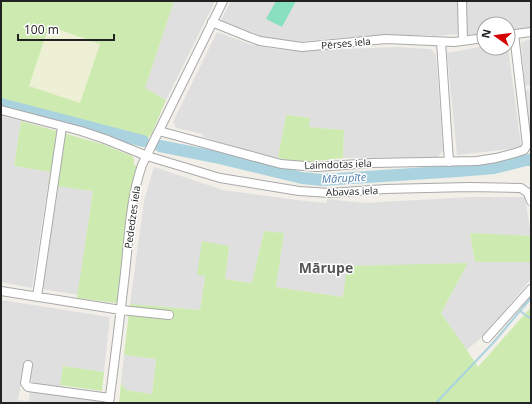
<svg xmlns="http://www.w3.org/2000/svg" width="532" height="404" font-family="'Open Sans',sans-serif">
<rect width="100%" height="100%" fill="#f2efe9"/>
<path fill="#e0dfdf" d="M174,1H215L166,100L145,88Z
M231,1H459L460,34L432,36L431,35L352,38L350,37L297,42L277,41L257,37L256,34L221,20Z
M464,1H531V28L512,31L511,27H508V24H484V33L465,35Z
M217,32L249,44L275,49L298,51L396,47L431,49L436,55L443,151L437,157L343,158L344,130L309,127V118L286,115L278,158L268,157L203,137V134L176,128L173,122Z
M531,39V92L530,85L525,86L521,42Z
M484,46V48H508L521,146L519,148L457,155L447,53Z
M1,116L21,121L14,166L50,172L32,288L1,282Z
M154,167L223,190L305,201L326,203L327,199L363,203L471,197H525L531,236L470,234L475,262H531V279L483,336L467,350L441,313L468,263L343,297L276,287L284,233L264,231L252,283L225,279L229,246L197,275H205L200,310L130,304L144,201Z
M58,186L93,191L78,295L42,289Z
M1,300L110,317L104,372L63,366L60,388L33,383L29,379L31,363L25,361L18,400L29,401L30,390L102,400L101,403H1Z
M124,355L156,359L152,394L126,390L121,383Z"/>
<path fill="#eef0d5" d="M49,26L101,44L80,104L28,86Z"/>
<path fill="#cdebb0" fill-rule="evenodd" d="M1,1H174L145,88L166,100L152,133L144,144L135,142L132,146L104,135L1,102ZM49,26L100,44L80,103L29,86Z
M286,115L310,118L309,127L344,130L343,158L305,162L278,158Z
M21,121L102,144L132,156L134,159V165L139,166L131,194L117,303L77,298L93,191L48,185L50,172L14,166Z
M264,231L284,233L276,287L343,297L347,266L468,263L441,313L467,350L478,367L531,307V403H119L121,383L126,390L152,394L156,359L124,355L130,304L200,310L205,276L197,275L202,241L229,246L225,279L252,283Z
M470,233L531,236V262H475Z
M63,366L104,372L102,391L60,385Z"/>
<path fill="#88e0be" d="M276,1H296L282,27L266,19Z"/>
<path fill="#e2e2e2" d="M529,89L531,105V138L529,140L523,90Z"/>
<g fill="none" stroke-linecap="round" stroke-linejoin="round">
<path stroke="#aad3df" stroke-width="2" d="M520,311L531,319
M436,403L493,343L531,298"/>
<path stroke="#aad3df" stroke-width="12" d="M1,104L143,141
M160,146L215,157L302,178L322,180L458,171L494,168L526,160H531"/>
<defs>
<path id="minor" d="M462,1L463,41
M212,22L249,37L260,41L302,47L386,39L454,42L484,38
M508,35L531,32
M441,42L449,162
M1,110L81,131L105,139L147,156L220,178L299,191L330,193L385,189L469,187L521,188L528,193L531,201
M159,131L281,164L317,167L372,163L477,161L496,158L515,153L524,150L527,145L514,34
M1,291L121,310L169,315
M37,297L62,127
M487,338L531,289
M28,365L25,383L28,387L110,398
M109,403C115,360 120,316 125,273C129,237 130,200 142,165L223,1"/>
</defs>
<use href="#minor" stroke="#a9a9a9" stroke-width="10"/>
<use href="#minor" stroke="#fff" stroke-width="8"/>
</g>
<g text-anchor="middle" stroke-width="3" stroke-linejoin="round" paint-order="stroke">
<g font-size="10" fill="#222" stroke="#fff">
<text transform="translate(346 43) rotate(-5)" y="4">Pērses iela</text>
<text transform="translate(338 164) rotate(-2)" y="4">Laimdotas iela</text>
<text transform="translate(352 191) rotate(-2)" y="4">Abavas iela</text>
<text transform="translate(132 217) rotate(-82)" y="4">Pededzes iela</text>
</g>
<g font-size="11" font-style="italic" fill="#4a7aab" stroke="#fff">
<text transform="translate(344 178) rotate(-3)" y="4">Mārupīte</text>
</g>
<g font-size="14" font-weight="bold" fill="#555" stroke="#fff">
<text x="326" y="273">Mārupe</text>
</g>
</g>
<rect width="532" height="404" fill="none" stroke="#222222" stroke-width="4"/>
<g transform="translate(496 36) rotate(284)"><circle r="19" fill="#ffffff" stroke="#a7a7a7"/>
<path d="M0-3L7 15L0 10L-7 15Z" fill="#d40000"/>
<text y="-6" font-size="11" font-weight="bold" text-anchor="middle" fill="#222222">N</text>
</g>
<path d="M18 34v6h96v-6" fill="none" stroke="#222222" stroke-width="2"/>
<text x="24" y="34" font-size="12" fill="#222222" stroke="#ffffff" stroke-width="3" paint-order="stroke">100 m</text>
</svg>
